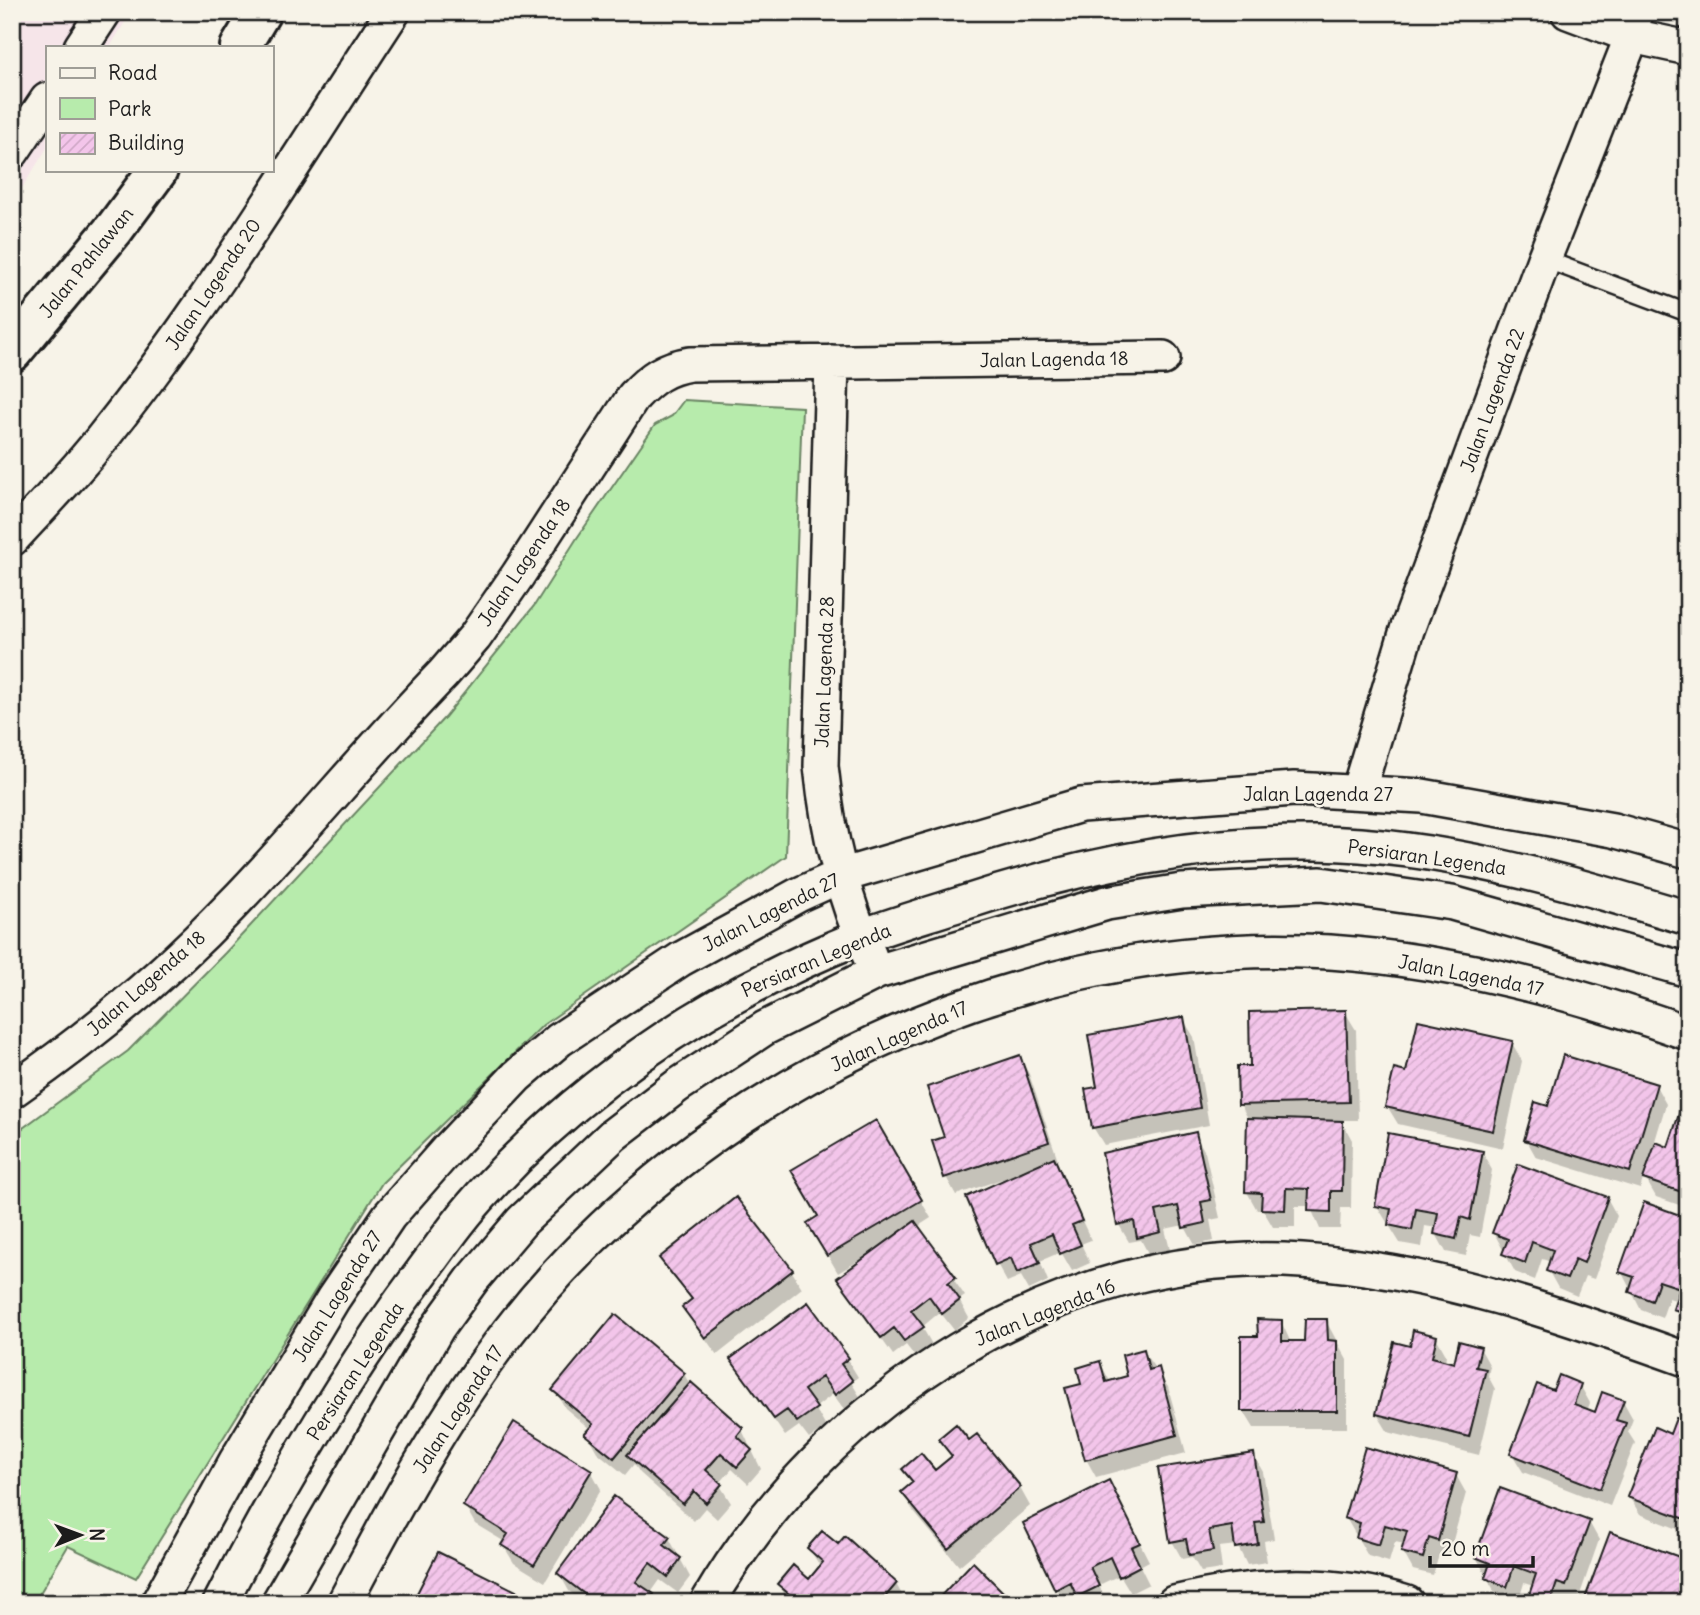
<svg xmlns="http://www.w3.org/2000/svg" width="1700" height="1615" font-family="Delius,sans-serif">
<defs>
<pattern id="building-hatch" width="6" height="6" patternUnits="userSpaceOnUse" patternTransform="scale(1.75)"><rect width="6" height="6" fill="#f3c5ea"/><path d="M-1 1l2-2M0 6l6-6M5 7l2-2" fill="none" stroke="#d0a9c8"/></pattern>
</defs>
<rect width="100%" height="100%" fill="#f7f3e8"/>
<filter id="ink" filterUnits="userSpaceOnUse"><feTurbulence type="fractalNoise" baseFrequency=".0143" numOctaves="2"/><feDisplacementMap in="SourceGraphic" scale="14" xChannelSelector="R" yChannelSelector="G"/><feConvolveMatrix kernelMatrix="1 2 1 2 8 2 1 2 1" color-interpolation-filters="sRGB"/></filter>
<g filter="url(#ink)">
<path fill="#f6e5e9" d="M12,12H131L110,47H47V148L12,204Z"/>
<path fill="#b7ebac" stroke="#6a8464" stroke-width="2" d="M684,400L802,407L786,856L543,1025L382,1183L136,1578L68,1546L34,1603H12V1136L128,1051L225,953L445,717L534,606L577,538L655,425L672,416Z"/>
<path fill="#0003" d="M1345,1012L1356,1030L1358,1120H1341L1352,1140L1351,1208H1341L1340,1229H1320L1310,1206H1295V1227H1273L1263,1210H1257L1247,1192L1249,1120L1240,1104L1252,1068Z
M1183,1019L1194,1037L1209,1125L1104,1145L1093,1127L1099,1089Z
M1512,1043L1522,1061L1503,1148L1398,1124L1387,1106L1408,1074Z
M1019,1057L1029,1074L1058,1160L1054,1161L1091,1240L1081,1244L1090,1263L1072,1271L1061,1252L1040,1261L1048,1281L1029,1290L1021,1276L1007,1282L997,1264L1002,1179L956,1195L946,1177L934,1142L946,1138Z
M1656,1086L1666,1104L1654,1144L1669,1149L1688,1099V1208L1656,1197L1644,1176L1640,1189L1536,1157L1526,1139L1549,1108Z
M875,1123L931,1218L917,1227L965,1296L959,1300L969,1318L954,1330L940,1312L922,1327L933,1346L916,1358L906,1345L893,1355L839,1279L865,1260L863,1258L838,1273L809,1223L820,1216Z
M1195,1134L1205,1152L1220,1218L1210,1220L1214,1241L1195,1245L1184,1225L1165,1229L1170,1250L1149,1255L1141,1240L1129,1242L1119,1225Z
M1482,1152L1492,1170L1480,1237L1470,1235L1466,1256L1446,1252L1436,1234L1437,1228L1425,1226L1422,1247L1400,1243L1377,1206Z
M1607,1198L1617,1216L1594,1279L1585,1276L1577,1296L1558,1288L1548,1270L1551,1262L1542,1259L1535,1280L1515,1272L1494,1233Z
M1688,1220V1328L1675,1309L1678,1301L1669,1298L1662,1318L1641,1310L1621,1271Z
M661,1258L791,1270L802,1288L717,1355L684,1308L692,1301Z
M1281,1321L1291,1343H1306L1326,1321L1347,1360V1428H1254L1243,1410L1260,1338Z
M1436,1337L1446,1355L1445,1362L1455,1365L1480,1348L1490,1366L1488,1376L1495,1389L1479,1455L1388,1432L1377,1414L1411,1348Z
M1143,1351L1168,1387L1186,1453L1096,1477L1086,1459L1083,1385L1100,1363L1110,1381L1129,1378Z
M847,1359L858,1377L851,1382L862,1400L846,1412L833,1394L815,1408L826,1427L809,1439L799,1426L785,1436L732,1360Z
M684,1374L690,1385L742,1430L761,1469L748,1484L732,1469L719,1484L731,1503L717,1519L705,1508L694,1521L640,1473L634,1464L625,1475L597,1452L587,1434L590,1429L565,1408L555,1390Z
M1580,1385L1590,1403L1587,1411L1596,1415L1623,1401L1633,1419L1628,1432L1635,1443L1610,1506L1523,1472L1512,1454L1554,1393Z
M1688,1425V1533L1640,1514L1629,1497L1671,1436Z
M940,1439L969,1442L1020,1488L1030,1506L959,1566L913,1511L903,1493L913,1484L905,1469L935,1473L952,1458Z
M1253,1454L1263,1472L1274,1539L1264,1541L1267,1562L1247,1565L1237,1545L1219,1547L1222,1569L1201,1572L1192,1557L1182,1559L1172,1541Z
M591,1471L601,1489L545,1582L514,1563L503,1545L505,1542L475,1524L465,1506Z
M1456,1475L1466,1493L1448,1558L1439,1555L1433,1575L1413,1570L1403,1552L1405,1544L1395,1542L1389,1562L1368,1556L1346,1518Z
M615,1498L669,1538L690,1577L678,1593L660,1580L650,1594L656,1603H584L569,1591L559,1573Z
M1118,1500L1149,1561L1140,1566L1149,1584L1131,1593L1120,1575L1099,1585L1107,1603H1083L1081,1599L1065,1603L1057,1589Z
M1589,1522L1599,1540L1577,1603L1567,1600L1566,1603H1535L1530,1594L1533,1586L1524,1583L1518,1603L1497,1596L1476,1557Z
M1611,1534L1688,1562V1603H1587Z
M838,1546L896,1584L906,1602L784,1603L787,1599L779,1584L809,1582L820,1566L809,1548Z
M518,1595L523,1603H414Z"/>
<path fill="url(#building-hatch)" stroke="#1c1c1c" stroke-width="2" d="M1346,1010L1349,1102L1238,1105L1237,1066H1250L1249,1012Z
M1184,1017L1200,1108L1092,1128L1085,1089L1097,1087L1088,1035Z
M1418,1020L1513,1041L1493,1131L1385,1107L1394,1069L1406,1072Z
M1020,1055L1049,1142L944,1178L932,1141L944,1137L927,1087Z
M1563,1055L1657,1084L1630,1172L1524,1140L1535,1102L1548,1106Z
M1685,1096L1688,1097V1194L1643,1179L1656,1142L1668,1147Z
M1247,1118L1343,1121L1342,1191H1331V1212L1308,1211L1309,1189L1286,1188L1285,1210L1261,1209L1262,1193L1245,1192Z
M876,1120L922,1200L827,1256L807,1223L818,1216L791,1170Z
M1196,1132L1211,1200L1201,1202L1205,1223L1183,1228L1178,1206L1156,1211L1161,1232L1137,1238L1134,1221L1117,1225L1102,1153Z
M1388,1133L1483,1151L1470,1220L1461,1217L1456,1239L1434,1234L1438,1213L1416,1209L1412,1230L1388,1225L1391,1209L1375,1206Z
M1054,1157L1082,1221L1072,1225L1081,1245L1060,1254L1052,1234L1031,1243L1040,1263L1017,1273L1011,1258L995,1265L966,1197Z
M1518,1164L1608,1197L1584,1263L1575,1259L1567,1279L1546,1271L1553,1250L1532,1242L1525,1263L1502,1254L1508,1239L1492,1233Z
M736,1197L793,1270L705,1338L682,1307L692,1299L659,1258Z
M1644,1202L1688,1218V1314L1673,1309L1680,1288L1659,1281L1652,1301L1629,1292L1634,1277L1619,1272Z
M915,1221L956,1277L948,1283L960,1300L942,1314L929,1296L911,1310L924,1327L904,1341L894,1328L881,1338L837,1278Z
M808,1302L849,1358L841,1364L853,1381L835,1395L822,1377L804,1390L817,1408L797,1422L787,1410L774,1419L730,1359Z
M615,1314L685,1373L614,1458L584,1434L593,1424L552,1390Z
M1257,1319L1282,1320V1341H1304L1305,1319H1327L1328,1340L1337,1341V1411H1241V1336H1258Z
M1413,1330L1437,1336L1432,1357L1454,1363L1459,1341L1481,1347L1476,1367L1486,1369L1469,1437L1376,1414L1394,1342L1410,1346Z
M1144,1349L1149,1370L1159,1367L1177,1435L1085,1460L1065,1388L1081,1384L1077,1368L1100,1361L1106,1382L1127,1376L1122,1355Z
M1559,1375L1581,1384L1574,1404L1595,1412L1602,1392L1624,1400L1616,1420L1626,1423L1600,1489L1510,1454L1537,1384L1553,1390Z
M691,1382L743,1428L737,1436L752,1450L737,1467L721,1453L706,1470L722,1484L706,1503L694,1491L683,1504L627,1455Z
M1676,1418L1688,1423V1520L1627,1497L1655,1427L1670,1434Z
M514,1422L592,1470L534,1565L501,1545L508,1534L463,1506Z
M956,1424L969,1440L977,1434L1021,1487L948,1549L901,1492L913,1482L902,1469L921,1453L935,1470L952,1456L938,1439Z
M1365,1447L1457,1473L1438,1541L1429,1538L1423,1558L1401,1552L1407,1531L1385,1525L1379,1545L1356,1538L1360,1523L1344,1518Z
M1254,1453L1264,1522L1255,1523L1258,1544L1235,1548L1232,1526L1209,1530L1213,1551L1189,1555L1186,1539L1170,1542L1158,1468Z
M1109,1480L1140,1543L1131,1547L1140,1566L1119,1577L1110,1557L1090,1567L1099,1586L1077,1597L1070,1582L1055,1590L1023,1523Z
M1500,1488L1590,1521L1566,1586L1557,1583L1550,1603L1529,1595L1536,1574L1514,1566L1507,1587L1485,1578L1490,1563L1475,1557Z
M614,1496L670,1537L664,1545L681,1558L668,1577L650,1563L636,1582L654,1594L648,1603H596L557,1573Z
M822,1531L838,1544L845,1536L897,1583L880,1603H782L789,1594L777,1584L793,1565L809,1579L823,1562L807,1548Z
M1610,1532L1688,1560L1687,1603L1584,1601Z
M438,1552L520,1593L515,1603H412Z
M973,1562L1014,1603H934Z"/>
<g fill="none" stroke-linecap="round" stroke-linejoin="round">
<defs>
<path id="lane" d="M1544,259L1688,313"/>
<path id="street" d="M1568,12L1632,36L1688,48
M81,47L104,12
M12,152L47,100
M832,362L821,766C828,833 842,896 870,957
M12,539C44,504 78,470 107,432C212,300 300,153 393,12
M1358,792L1407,630L1544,259L1632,36L1635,12
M12,1091C91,1036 165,975 231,906C304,831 370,749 443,674L475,637L518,575L634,396C651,378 665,368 690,364L1163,358
M158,1603L236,1461L333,1299L389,1216L448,1149L517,1076L559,1040L681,959L798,895L840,876L1081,805L1294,789L1422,796L1613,830L1688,851
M220,1603C279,1488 344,1376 422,1272C443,1243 464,1213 489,1187C592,1076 720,993 860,937C891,925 923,916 954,906C1072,867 1193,841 1317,843C1445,845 1567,882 1688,918
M278,1603L438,1327L472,1280L522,1221L613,1135L677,1086L765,1028L877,972L1107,903L1182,891L1321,884L1452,903L1688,970
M344,1603C393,1510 445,1414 509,1331C699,1086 1020,933 1330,952C1452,960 1573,992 1688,1033
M707,1603C825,1400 1062,1244 1302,1261C1435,1270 1564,1315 1688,1360
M1174,1603C1249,1584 1332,1579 1407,1603"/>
<path id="secondary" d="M240,47L261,12
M12,352L115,228L158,170"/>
</defs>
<use href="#lane" stroke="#1c1c1c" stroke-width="21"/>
<use href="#street" stroke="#1c1c1c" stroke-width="38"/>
<use href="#secondary" stroke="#1c1c1c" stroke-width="44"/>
<use href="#lane" stroke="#f7f3e8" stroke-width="16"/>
<use href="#street" stroke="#f7f3e8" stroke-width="33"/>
<use href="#secondary" stroke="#f7f3e8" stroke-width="38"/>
</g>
</g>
<g text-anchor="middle" stroke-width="5" stroke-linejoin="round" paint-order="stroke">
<g font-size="19" fill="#1c1c1c" stroke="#f7f3e8">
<text transform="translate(86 262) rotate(-51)" y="7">Jalan Pahlawan</text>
<text transform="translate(213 284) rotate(-56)" y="7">Jalan Lagenda 20</text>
<text transform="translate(1054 359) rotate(-1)" y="7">Jalan Lagenda 18</text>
<text transform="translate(1492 400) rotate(-70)" y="7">Jalan Lagenda 22</text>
<text transform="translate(524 562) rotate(-56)" y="7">Jalan Lagenda 18</text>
<text transform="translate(824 672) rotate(-88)" y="7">Jalan Lagenda 28</text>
<text x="1318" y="801">Jalan Lagenda 27</text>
<text transform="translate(1427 857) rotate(8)" y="7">Persiaran Legenda</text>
<text transform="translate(771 912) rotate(-27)" y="7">Jalan Lagenda 27</text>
<text transform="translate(816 960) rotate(-23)" y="7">Persiaran Legenda</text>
<text transform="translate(1471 975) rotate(11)" y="7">Jalan Lagenda 17</text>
<text transform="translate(146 983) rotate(-41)" y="7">Jalan Lagenda 18</text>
<text transform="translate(899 1036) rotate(-24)" y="7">Jalan Lagenda 17</text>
<text transform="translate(337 1296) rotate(-58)" y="7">Jalan Lagenda 27</text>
<text transform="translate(1045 1312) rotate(-22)" y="7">Jalan Lagenda 16</text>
<text transform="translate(355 1371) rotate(-57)" y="7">Persiaran Legenda</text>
<text transform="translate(458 1409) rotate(-57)" y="7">Jalan Lagenda 17</text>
</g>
</g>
<rect width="1700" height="1615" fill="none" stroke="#f7f3e8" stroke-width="42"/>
<rect x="21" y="21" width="1658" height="1573" fill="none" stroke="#1c1c1c" stroke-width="2.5" filter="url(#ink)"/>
<rect x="46" y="46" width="228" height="126" fill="#f7f3e8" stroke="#9f9d96" stroke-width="2"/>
<rect x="60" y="68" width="35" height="10" fill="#f7f3e8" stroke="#9f9d96" stroke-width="2"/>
<text x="108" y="80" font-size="21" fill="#1c1c1c">Road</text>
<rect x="60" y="98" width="35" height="21" fill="#b7ebac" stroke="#9f9d96" stroke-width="2"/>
<text x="108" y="116" font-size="21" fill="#1c1c1c">Park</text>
<rect x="60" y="133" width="35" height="21" fill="url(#building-hatch)" stroke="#9f9d96" stroke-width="2"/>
<text x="108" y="150" font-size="21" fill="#1c1c1c">Building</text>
<g transform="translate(80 1535) rotate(89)" stroke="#f7f3e8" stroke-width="5" paint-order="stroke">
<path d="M0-5L12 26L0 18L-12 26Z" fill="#1c1c1c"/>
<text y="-10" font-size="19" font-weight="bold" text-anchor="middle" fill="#1c1c1c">N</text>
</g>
<path d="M1430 1556v10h103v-10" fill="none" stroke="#1c1c1c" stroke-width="3.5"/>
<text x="1441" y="1556" font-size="21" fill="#1c1c1c" stroke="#f7f3e8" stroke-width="5" paint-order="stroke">20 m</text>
</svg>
